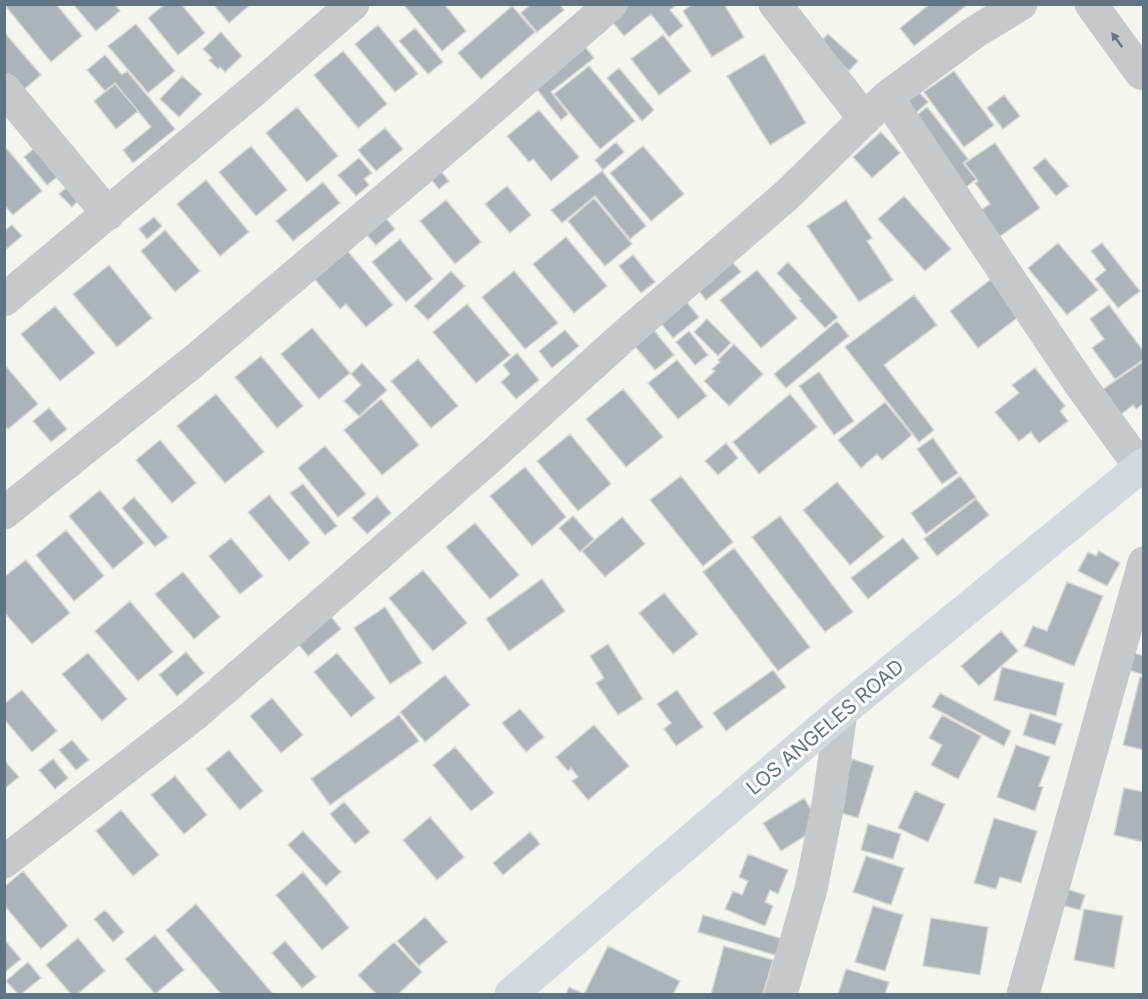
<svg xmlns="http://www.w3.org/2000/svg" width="1148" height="999" font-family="Inter,sans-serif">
<rect width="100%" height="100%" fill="#f5f5f0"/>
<path fill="#acb4b9" stroke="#d6d6d3" stroke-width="1.5" d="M4,4H56L82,36L51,62Z
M73,4H115L120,11L96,31Z
M165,4H181L205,33L178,55L148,18Z
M213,4H250V5L229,23Z
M403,4H444L466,31L442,51Z
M531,4H559L564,10L537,32L521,13Z
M630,4H677L670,10L683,26L669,37L651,14L624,36L611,20Z
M693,4H724L744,37L712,57L683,11Z
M930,4L967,5L914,46L900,28Z
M512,6L535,32L481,79L458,53Z
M136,24L175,71L148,93L108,46Z
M378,25L418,74L395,92L355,44Z
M415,28L443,62L428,74L399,41Z
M4,32L41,75L16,96L4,83Z
M221,32L242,56L225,72L220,67L218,69L209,60L212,58L203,49Z
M828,34L858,61L849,71L819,43Z
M663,35L691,71L659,95L631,59Z
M582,43L594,58L551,92L568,114L561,120L532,83Z
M343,51L387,104L358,128L314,75Z
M764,54L806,123L770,145L727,76Z
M105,55L122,75L127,71L175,129L133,163L123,150L151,127L115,83L105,91L87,70Z
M589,66L635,121L600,149L554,94Z
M619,68L654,110L642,121L607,78Z
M954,71L994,125L964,147L924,92Z
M182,76L202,94L179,117L160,99Z
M115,84L138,111L116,129L94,101Z
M916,89L928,102L910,118L898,105Z
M1004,95L1020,116L1003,129L987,108Z
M297,107L338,156L307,182L266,133Z
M927,107L968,159L963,163L976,179L964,189L910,121Z
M539,110L579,157L551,181L533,159L529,162L507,136Z
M385,128L403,149L376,171L358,150Z
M881,132L900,153L872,178L853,157Z
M616,142L624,152L603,170L595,160Z
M995,143L1040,208L999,237L981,210L990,204L975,183L978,181L965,163Z
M38,145L61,174L47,185L24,157Z
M251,146L287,190L256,216L219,172Z
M643,146L684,194L651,221L610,173Z
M7,149L42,191L13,215L4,205V151Z
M359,158L372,173L364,179L369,185L356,196L338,175Z
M1045,158L1069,186L1056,196L1033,168Z
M436,165L449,181L439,189L426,173Z
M602,171L646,226L630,239L595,196L562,223L551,210Z
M206,180L249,232L220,256L177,204Z
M323,182L340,203L293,241L276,221Z
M70,184L82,197L72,207L59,194Z
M507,186L531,215L510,233L485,204Z
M904,196L951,249L925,271L878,219Z
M594,198L632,244L605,266L568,221Z
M446,200L481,242L455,264L420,221Z
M846,200L872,238L867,241L893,280L859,302L807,226Z
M383,215L395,229L376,245L363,231Z
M154,217L162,226L147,239L139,229Z
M12,225L22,236L4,251V231Z
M165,230L200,271L175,292L141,251Z
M566,237L607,286L574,313L533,264Z
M400,239L433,279L406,302L372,262Z
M1058,243L1098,290L1067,315L1028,268Z
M1102,243L1140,291L1118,308L1095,279L1106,270L1091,251Z
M345,248L393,305L366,327L346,304L340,309L312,276Z
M633,255L655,282L641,293L619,266Z
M728,257L741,272L706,300L694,285Z
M788,262L838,317L825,328L799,300L801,299L777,273Z
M109,265L152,318L117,347L73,294Z
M757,270L797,318L761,348L720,300Z
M451,271L465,286L428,320L414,306Z
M514,271L558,323L525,349L482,297Z
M994,277L1022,314L978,348L950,311Z
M914,295L937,325L884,365L934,430L919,442L845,347Z
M685,300L699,317L673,338L659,321Z
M467,304L510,355L476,383L433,332Z
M1109,305L1144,352V359L1115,379L1092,348L1104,339L1090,319Z
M55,306L95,353L60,381L21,334Z
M707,319L731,343L718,356L694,332Z
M837,321L849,336L786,388L774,374Z
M312,328L350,373L319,399L281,354Z
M652,328L674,355L655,370L633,344Z
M565,330L579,346L552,368L539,351Z
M689,331L708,355L695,365L676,342Z
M734,344L763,374L729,406L704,381L715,371L712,369L720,362L718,360Z
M517,353L539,380L516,399L501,382L510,374L503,365Z
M261,356L303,406L277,428L235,377Z
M418,359L458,406L431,428L391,381Z
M677,360L707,396L678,419L648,383Z
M1144,361V403L1136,409L1133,405L1120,415L1102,390Z
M362,363L387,390L359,416L344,401L361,385L351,374Z
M4,364L38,404L8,429L4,425Z
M1035,368L1065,406L1060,411L1068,421L1039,443L1031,432L1019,441L995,412L1019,393L1012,385Z
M819,372L854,421L834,435L799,386Z
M623,389L663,437L626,467L586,419Z
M216,394L264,452L225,483L177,426Z
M790,394L817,427L759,474L733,442Z
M381,399L419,445L382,475L344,430Z
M885,402L912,435L882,460L877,454L861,468L838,440Z
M49,408L67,429L51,442L33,421Z
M570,434L611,484L578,511L537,461Z
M933,438L958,473L942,484L917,449Z
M160,440L196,483L172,503L136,460Z
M726,443L738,458L718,475L705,461Z
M325,446L366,494L338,517L298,468Z
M525,467L566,517L532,546L490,496Z
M681,476L733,542L703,566L650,500Z
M960,476L976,497L926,534L911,513Z
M837,482L884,537L850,565L803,510Z
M303,484L337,526L325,535L290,493Z
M100,490L144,543L113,569L69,516Z
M269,495L310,543L289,561L248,512Z
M377,496L391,513L367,534L352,518Z
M134,497L168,537L155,547L122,508Z
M976,499L989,515L937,556L924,539Z
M573,516L594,539L580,552L559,528Z
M780,516L853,612L825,632L752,537Z
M622,517L645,544L605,577L582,551Z
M475,523L519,575L490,599L446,547Z
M66,530L104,576L74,601L36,555Z
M231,538L263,576L240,594L209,556Z
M903,538L919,558L868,599L851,578Z
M734,548L810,647L778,671L703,572Z
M1099,551L1120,563L1107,586L1078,571L1088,552L1096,556Z
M26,560L70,613L32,644L4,612V577Z
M423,570L467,623L433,651L389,598Z
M183,572L220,617L194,639L155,594Z
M542,579L565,611L509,651L486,619Z
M1067,582L1103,596L1074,666L1024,646L1033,626L1047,631Z
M664,593L698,634L673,654L639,613Z
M130,601L173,652L138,681L95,631Z
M385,607L422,663L390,684L354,628Z
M328,613L341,629L308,656L295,640Z
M1001,631L1018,651L979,686L961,666Z
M608,644L643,699L618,715L596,683L604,678L590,656Z
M1128,651L1144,656V675L1123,668Z
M186,652L204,673L177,696L159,675Z
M88,653L127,699L102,721L62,674Z
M337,653L375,698L351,717L314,672Z
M1002,667L1064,683L1056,716L994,700Z
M773,670L786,687L726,731L713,713Z
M445,675L470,705L425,742L400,712Z
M1140,677L1144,678V750L1123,745Z
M22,690L57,731L32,752L4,719V704Z
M677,690L703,727L676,746L664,729L671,723L657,704Z
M940,693L1011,731L1004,746L932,707Z
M272,698L303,735L281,753L250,716Z
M520,709L544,737L526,752L502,723Z
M1030,713L1062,724L1055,745L1023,735Z
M399,715L419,741L330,805L311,779Z
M942,715L981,736L958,779L931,765L942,745L929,738Z
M594,725L629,766L588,800L572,781L578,777L571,768L568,771L556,757Z
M72,740L89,760L76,770L59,750Z
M1016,745L1050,757L1039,786L1043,787L1035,811L997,797Z
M455,747L494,793L471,811L433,765Z
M229,750L263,791L240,810L206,769Z
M53,759L68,778L55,789L39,770Z
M852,759L874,766L858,818L835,811Z
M4,760L19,777L4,789Z
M175,776L207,815L184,834L151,795Z
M1124,788L1144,792V842L1114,835Z
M915,791L945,804L928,842L898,828Z
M804,798L821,826L781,851L763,823Z
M344,802L370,832L355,844L330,814Z
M121,810L159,855L133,876L96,831Z
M430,817L464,857L437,880L403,840Z
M994,818L1037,831L1021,883L1000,877L996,889L974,883Z
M868,824L901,834L893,859L861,850Z
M303,831L341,872L326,886L288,845Z
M530,832L540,844L503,875L493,863Z
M748,854L788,870L778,894L770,890L765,902L773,906L765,926L725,909L733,891L742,895L748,881L739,877Z
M866,856L904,868L891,905L853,892Z
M23,871L68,926L41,949L4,905V887Z
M303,872L349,928L322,950L276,895Z
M1067,889L1085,895L1080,910L1062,905Z
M196,904L273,994H221L166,930Z
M873,906L903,915L885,971L855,962Z
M1084,909L1123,916L1114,968L1074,960Z
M105,910L124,932L113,942L94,919Z
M703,915L783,939L778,956L698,932Z
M425,917L447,942L419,966L397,941Z
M931,918L988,927L980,975L923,966Z
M155,935L184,970L155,994L125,959Z
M78,938L105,971L77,994H71L46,965Z
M4,939L21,959L4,973Z
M285,941L316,977L302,988L272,953Z
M394,942L422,972L398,994H376L358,975Z
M608,946L680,981L673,994H566L569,987L584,994Z
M724,946L773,960L763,994H711Z
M28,962L41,978L21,994H18L6,981Z
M846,969L889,982L885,994H838Z"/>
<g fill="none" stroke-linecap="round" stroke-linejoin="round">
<path stroke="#c6c9cc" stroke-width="33" d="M775,4L864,118
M1091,4L1141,73L1144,74
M4,89L108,214
M887,97L1080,384L1144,472
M4,300L253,91L353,4
M4,513L194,361L474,124L611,4
M4,862L194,715L321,605L490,457L625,335L787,195L887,97L975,32L1021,4
M781,994L811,889L829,799L841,712
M1023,994L1144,563"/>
<path stroke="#d2d8dc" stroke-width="33" d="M511,994L841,712L1144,464"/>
</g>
<defs><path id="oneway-solid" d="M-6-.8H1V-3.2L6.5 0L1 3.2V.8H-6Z" transform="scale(1.5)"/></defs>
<use fill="#667888" href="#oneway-solid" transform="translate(1117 40) rotate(-126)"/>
<g text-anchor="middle" stroke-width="6" stroke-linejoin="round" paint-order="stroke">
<g font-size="20" fill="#617484" stroke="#fff">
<text transform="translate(825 727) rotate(-40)" y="7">LOS ANGELES ROAD</text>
</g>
</g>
<rect width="1148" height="999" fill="none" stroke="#617484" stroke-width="12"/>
</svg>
